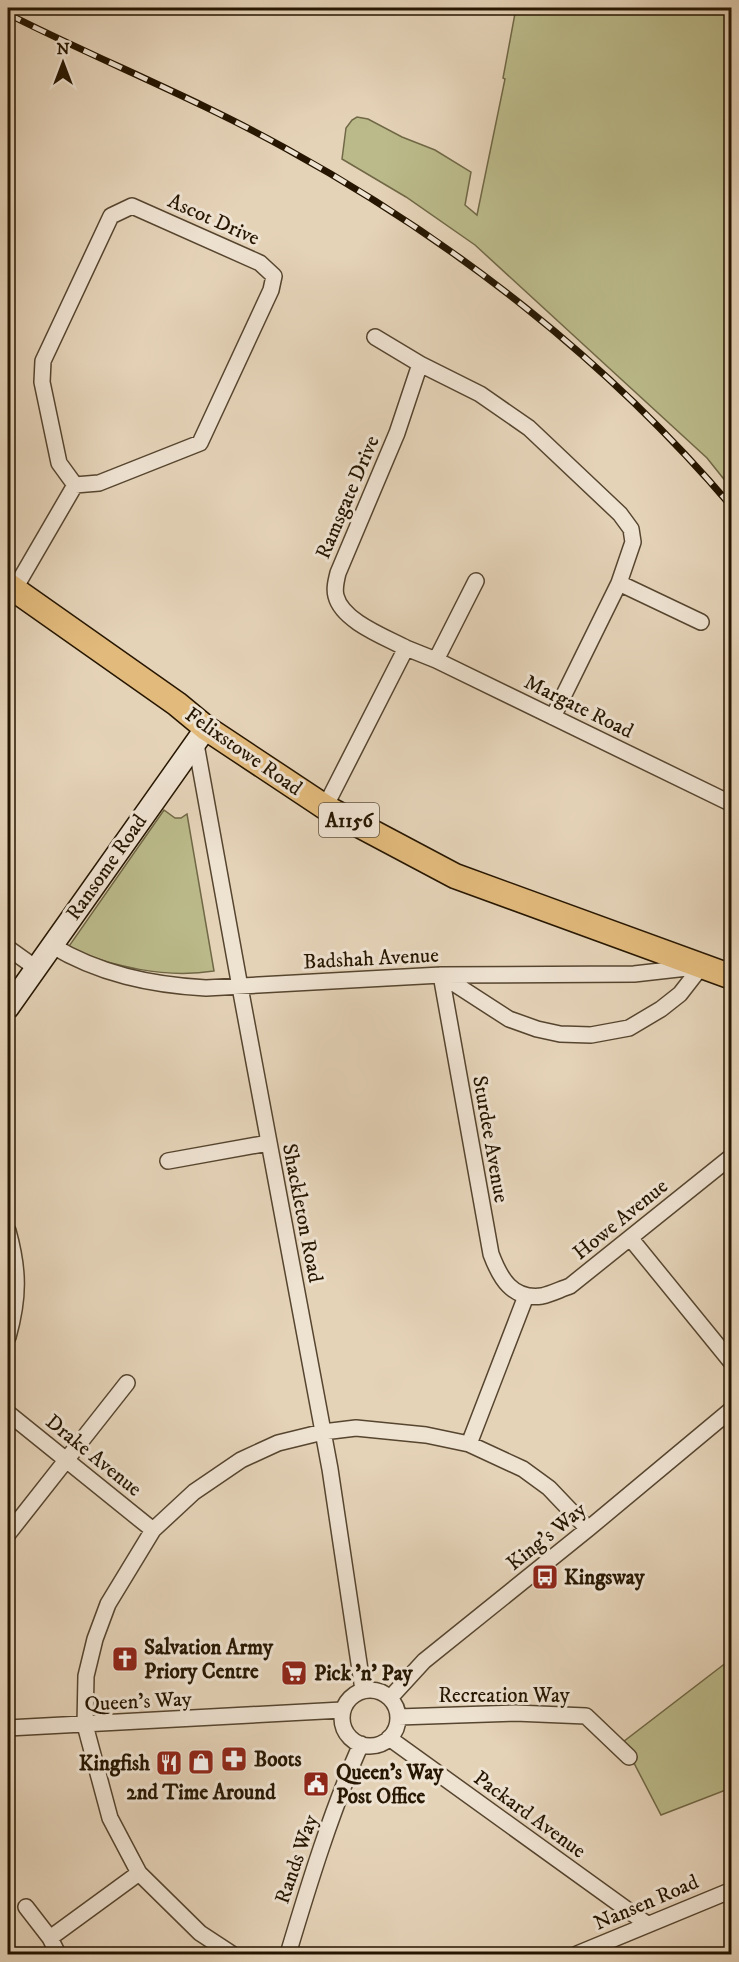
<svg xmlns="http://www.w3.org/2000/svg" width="739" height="1962" font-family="'IM FELL DW Pica',serif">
<rect width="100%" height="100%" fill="#e5d3b8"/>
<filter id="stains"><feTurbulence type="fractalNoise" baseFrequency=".00333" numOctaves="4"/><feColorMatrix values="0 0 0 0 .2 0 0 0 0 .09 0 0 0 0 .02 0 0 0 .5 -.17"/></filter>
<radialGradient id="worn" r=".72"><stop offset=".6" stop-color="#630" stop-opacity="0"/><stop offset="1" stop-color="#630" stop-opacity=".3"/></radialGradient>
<path fill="#bbba8a" stroke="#706846" stroke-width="1.5" d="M516,8H731V488L707,458L475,245L406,197L342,159L346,128L352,120L357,117L368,119L402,137L435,150L471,172L465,205L477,215L505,79L503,78Z
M164,810L175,818H181L187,814L214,971C163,979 115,966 67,949Z
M731,1659V1788L661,1815L623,1742Z"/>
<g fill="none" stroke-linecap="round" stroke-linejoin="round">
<defs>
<path id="street" d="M375,337L420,364
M619,583L701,622
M14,590L75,485L59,463L42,382L43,361L111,216L132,206L260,263L274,276L271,290L200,443L99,483L75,485
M406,648L436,660L732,804
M436,660L476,581
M196,744L240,987L330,1469L363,1690
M325,807L406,648C385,637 342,621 336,596C334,589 336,581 338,573L397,433L420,364L480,394L529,428L620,514L631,529L633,542L619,583L553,717
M51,945C99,974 151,985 206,988L441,975L634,974L696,967
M8,948L36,968
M441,975L491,1254C500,1278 512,1300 542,1296C551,1294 561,1289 570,1286L732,1156
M441,975L509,1019L537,1029L560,1034L591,1035L629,1028L661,1009L680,994L701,967
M168,1161L268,1143
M8,1231C19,1270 19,1298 8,1337
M631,1239L732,1363
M8,1413L153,1530
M469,1444L526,1296
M8,1534L127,1383
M342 1718a28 28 0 1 1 56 0a28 28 0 1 1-56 0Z
M390,1698L424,1661L588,1529L732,1409
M398,1717L515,1713L586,1716L629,1757
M8,1728L342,1710
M389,1738L647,1924
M26,1907L50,1938
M8,1952L9,1954
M58,1954L50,1938L139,1873
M232,1954L200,1933L139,1873L110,1818L85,1725L86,1676L95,1639L108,1604L153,1530L194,1492L241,1460L278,1443L323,1432L356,1428L426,1435L469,1444L523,1469L549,1488L588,1529
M288,1954C309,1884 331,1812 361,1744
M577,1954L732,1890"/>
<path id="secondary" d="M8,1008L206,728"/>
<path id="primary" d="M8,585L177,704L206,728L325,807L455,876L732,977"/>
</defs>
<use href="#street" stroke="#56452f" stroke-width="18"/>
<use href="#secondary" stroke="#261601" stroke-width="24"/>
<use href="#primary" stroke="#261601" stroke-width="27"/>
<use href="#street" stroke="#eee2d1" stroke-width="15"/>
<use href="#secondary" stroke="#eee2d1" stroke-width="21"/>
<use href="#primary" stroke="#e2ba7c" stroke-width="24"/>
<defs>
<path id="rail" d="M8,14C99,60 195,98 285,148C453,240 608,361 732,507"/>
</defs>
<use href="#rail" stroke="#261601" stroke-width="7"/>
<use href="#rail" stroke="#eee2d1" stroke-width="4.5" stroke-dasharray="14" stroke-linecap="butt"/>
</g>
<defs>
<symbol id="bus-square" viewBox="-11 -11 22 22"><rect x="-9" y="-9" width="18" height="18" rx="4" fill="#8f2418" stroke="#eee2d1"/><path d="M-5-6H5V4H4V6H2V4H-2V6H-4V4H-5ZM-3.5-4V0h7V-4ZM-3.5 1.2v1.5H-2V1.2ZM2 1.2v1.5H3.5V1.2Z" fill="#fff"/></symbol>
<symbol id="church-square" viewBox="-11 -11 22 22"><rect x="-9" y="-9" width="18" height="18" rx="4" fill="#8f2418" stroke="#eee2d1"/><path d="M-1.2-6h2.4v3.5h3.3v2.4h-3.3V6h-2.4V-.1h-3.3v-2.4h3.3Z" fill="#fff"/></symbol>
<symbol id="supermarket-square" viewBox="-11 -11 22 22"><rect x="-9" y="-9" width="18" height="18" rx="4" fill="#8f2418" stroke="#eee2d1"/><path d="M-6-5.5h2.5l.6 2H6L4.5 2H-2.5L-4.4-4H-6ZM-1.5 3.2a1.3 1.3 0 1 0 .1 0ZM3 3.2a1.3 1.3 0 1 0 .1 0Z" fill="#fff"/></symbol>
<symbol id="pharmacy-square" viewBox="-11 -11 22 22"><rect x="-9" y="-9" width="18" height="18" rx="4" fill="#8f2418" stroke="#eee2d1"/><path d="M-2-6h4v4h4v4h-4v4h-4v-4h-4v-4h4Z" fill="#fff"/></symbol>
<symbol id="shop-square" viewBox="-11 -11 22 22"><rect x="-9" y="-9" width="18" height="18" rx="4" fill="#8f2418" stroke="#eee2d1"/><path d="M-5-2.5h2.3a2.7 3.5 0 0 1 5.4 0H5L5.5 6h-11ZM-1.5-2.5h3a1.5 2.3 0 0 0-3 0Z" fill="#fff"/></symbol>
<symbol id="restaurant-square" viewBox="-11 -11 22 22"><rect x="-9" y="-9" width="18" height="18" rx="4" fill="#8f2418" stroke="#eee2d1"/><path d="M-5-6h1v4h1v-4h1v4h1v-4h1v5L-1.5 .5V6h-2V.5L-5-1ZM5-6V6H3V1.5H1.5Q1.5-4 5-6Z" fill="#fff"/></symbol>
<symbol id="civic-square" viewBox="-11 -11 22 22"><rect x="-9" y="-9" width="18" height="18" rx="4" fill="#8f2418" stroke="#eee2d1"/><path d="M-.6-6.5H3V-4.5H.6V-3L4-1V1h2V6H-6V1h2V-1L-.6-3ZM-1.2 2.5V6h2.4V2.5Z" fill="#fff"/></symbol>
</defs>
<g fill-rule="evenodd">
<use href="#bus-square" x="530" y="1562" width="30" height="30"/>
<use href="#church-square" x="110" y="1644" width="30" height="30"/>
<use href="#supermarket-square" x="279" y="1658" width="30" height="30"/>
<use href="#pharmacy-square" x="219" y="1744" width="30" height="30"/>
<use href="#shop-square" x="186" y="1747" width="30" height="30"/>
<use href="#restaurant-square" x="154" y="1748" width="30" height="30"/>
<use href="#civic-square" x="301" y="1769" width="30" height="30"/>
</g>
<g text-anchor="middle" stroke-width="6" stroke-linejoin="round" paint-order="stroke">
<rect fill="#eee2d1" stroke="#62533f" stroke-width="1.5" x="319" y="803" width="60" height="34" rx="4.5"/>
<g font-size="20" font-weight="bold" fill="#261601">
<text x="349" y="827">A1156</text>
</g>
<g font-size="21" fill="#261601" stroke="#eee2d1">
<text transform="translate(214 219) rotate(24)" y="7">Ascot Drive</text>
<text transform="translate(347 497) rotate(-67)" y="7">Ramsgate Drive</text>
<text transform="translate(579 706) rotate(26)" y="7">Margate Road</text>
<text transform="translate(244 751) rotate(35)" y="7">Felixstowe Road</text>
<text transform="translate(106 867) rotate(-55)" y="7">Ransome Road</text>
<text transform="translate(371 958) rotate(-3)" y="7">Badshah Avenue</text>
<text transform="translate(491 1139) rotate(80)" y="7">Sturdee Avenue</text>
<text transform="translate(303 1213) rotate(79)" y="7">Shackleton Road</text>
<text transform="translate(620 1219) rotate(-39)" y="7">Howe Avenue</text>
<text transform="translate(94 1455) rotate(39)" y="7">Drake Avenue</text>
<text transform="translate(546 1536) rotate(-39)" y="7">King's Way</text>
<text x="504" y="1702">Recreation Way</text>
<text transform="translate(138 1701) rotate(-3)" y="7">Queen's Way</text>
<text transform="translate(530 1814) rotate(36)" y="7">Packard Avenue</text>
<text transform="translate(296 1859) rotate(-71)" y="7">Rands Way</text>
<text transform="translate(646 1902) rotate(-23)" y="7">Nansen Road</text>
</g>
<g font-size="21" font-weight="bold" fill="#261601" stroke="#eee2d1" text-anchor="start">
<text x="564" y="1584">Kingsway</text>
<text x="144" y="1654">Salvation Army<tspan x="144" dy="24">Priory Centre</tspan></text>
<text x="314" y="1680">Pick 'n' Pay</text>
<text x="254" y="1766">Boots</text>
<text x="150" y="1770" text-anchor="end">Kingfish</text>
<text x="336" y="1779">Queen's Way<tspan x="336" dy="24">Post Office</tspan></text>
<text x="201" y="1799" text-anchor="middle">2nd Time Around</text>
</g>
</g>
<rect width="739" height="1962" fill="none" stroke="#e5d3b8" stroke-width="30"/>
<rect x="9" y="9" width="721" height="1944" fill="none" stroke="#261601" stroke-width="3"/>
<rect x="15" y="15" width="709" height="1932" fill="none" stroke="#261601" stroke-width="1.5"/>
<g transform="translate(63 63)" stroke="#eee2d1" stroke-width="4.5" paint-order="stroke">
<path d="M0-4.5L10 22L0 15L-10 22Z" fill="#261601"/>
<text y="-9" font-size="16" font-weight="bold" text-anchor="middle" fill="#261601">N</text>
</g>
<rect width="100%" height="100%" filter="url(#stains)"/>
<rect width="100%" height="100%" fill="url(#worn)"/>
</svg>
